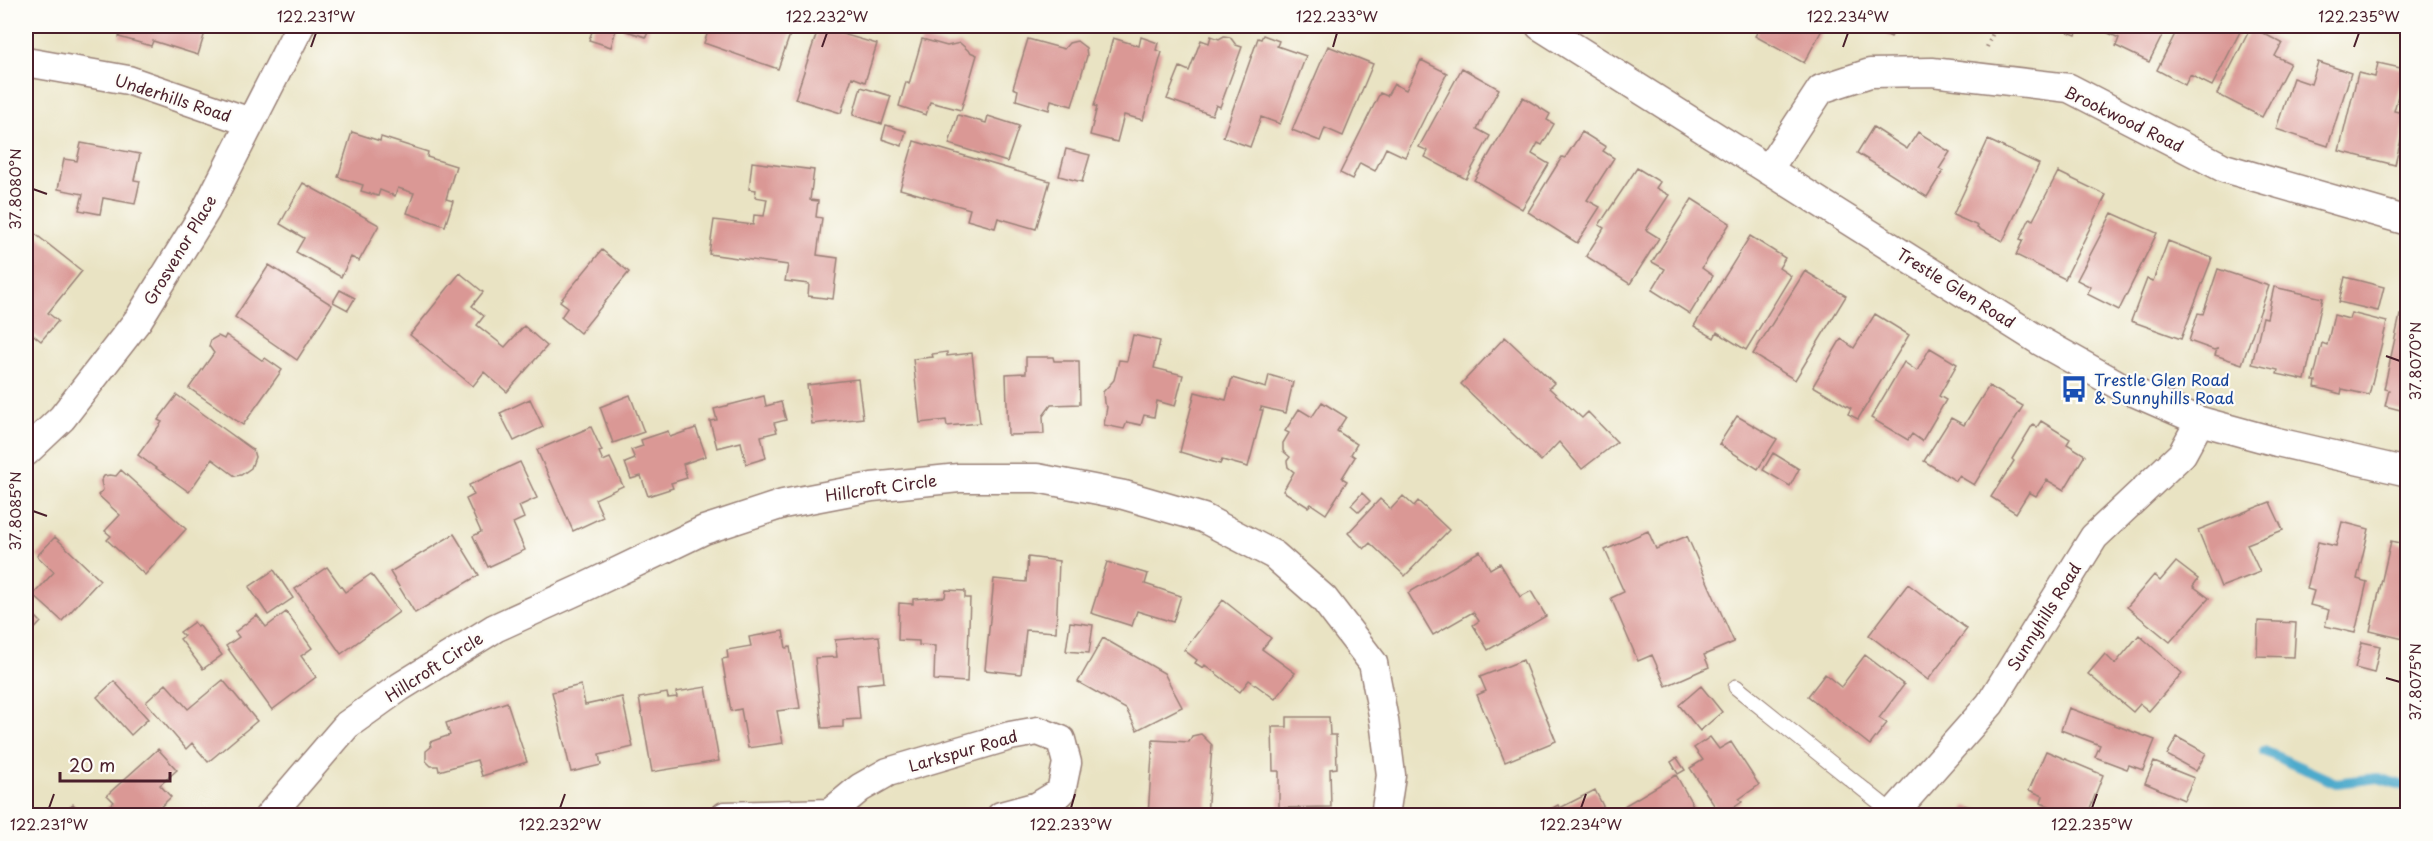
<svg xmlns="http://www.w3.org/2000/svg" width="2433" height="841" font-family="'Playpen Sans',sans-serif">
<rect width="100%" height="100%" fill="#fdfcf7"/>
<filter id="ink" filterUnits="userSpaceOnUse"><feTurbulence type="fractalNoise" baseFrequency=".0167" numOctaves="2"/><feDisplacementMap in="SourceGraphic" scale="12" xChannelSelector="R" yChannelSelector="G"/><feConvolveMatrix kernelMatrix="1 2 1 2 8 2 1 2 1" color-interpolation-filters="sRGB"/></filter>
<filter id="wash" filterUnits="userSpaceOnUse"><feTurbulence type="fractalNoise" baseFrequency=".008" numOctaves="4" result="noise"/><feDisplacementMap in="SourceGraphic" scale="24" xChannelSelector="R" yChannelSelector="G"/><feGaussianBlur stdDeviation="1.35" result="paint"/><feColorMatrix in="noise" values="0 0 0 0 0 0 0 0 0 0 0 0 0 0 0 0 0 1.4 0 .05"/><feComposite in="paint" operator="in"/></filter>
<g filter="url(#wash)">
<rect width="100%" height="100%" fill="#e9e3c3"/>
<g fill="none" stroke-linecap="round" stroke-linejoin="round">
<path stroke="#4eaacc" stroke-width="10" d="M2264,751L2336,783L2378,778L2408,787"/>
</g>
<g id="blocks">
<path fill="#da9895" d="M123,26H207L198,55L153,41L151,46L119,37Z
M594,26H617L611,47L589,40Z
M624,26H650L646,37L623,30Z
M710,26H793L778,69L704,43Z
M819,26H837L839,33L877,44L865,82L852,77L841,113L795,99Z
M1761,26H1824L1804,63L1755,36Z
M1869,26H1897L1891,37Z
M1929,26H1947L1943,33Z
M2053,26H2080L2076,35Z
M2106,26H2167L2149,62L2116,46L2119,38L2104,31Z
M2179,26H2243L2212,86L2190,75L2185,85L2157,70Z
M2251,27L2282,43L2275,56L2290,63L2262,117L2217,94Z
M1263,35L1279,41L1277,46L1306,56L1280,124L1261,117L1250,147L1223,137L1258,38L1261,39Z
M1211,36L1219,39L1224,36L1230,37L1236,45L1242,47L1220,107L1216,105L1212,115L1167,99L1180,67L1189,71L1201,40L1209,43Z
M1141,37L1158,43L1156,50L1162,52L1143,120L1124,115L1117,142L1090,135L1097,107L1094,106L1113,38L1139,46Z
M922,39L947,46L960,43L970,52L977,55L961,110L930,102L926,115L899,106L906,82L909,84Z
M1028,39L1064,49L1069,43L1077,41L1086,48L1087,56L1072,106L1051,100L1049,110L1016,100L1018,90L1013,88Z
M1328,46L1373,64L1343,136L1325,128L1320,141L1292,130Z
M1421,60L1447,73L1405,157L1386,148L1375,171L1360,163L1352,179L1340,173L1380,93L1387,96L1394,84L1406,90Z
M2318,62L2351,73L2328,146L2276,129L2293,78L2311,84Z
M2378,63L2405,69L2394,111L2407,114L2395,165L2339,151L2358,73L2375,77Z
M1462,68L1499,89L1477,129L1490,136L1466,179L1425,157L1428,151L1419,147Z
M861,87L891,96L882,124L853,115Z
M1523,97L1550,114L1547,120L1554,124L1542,145L1538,143L1532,154L1549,164L1522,209L1474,180Z
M958,115L986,123L988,116L1019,126L1007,162L949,144Z
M886,125L906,131L902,146L882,139Z
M1873,127L1907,149L1918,132L1950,152L1939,169L1943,171L1927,197L1857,153Z
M352,132L380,141L381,137L428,152L427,157L456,166L446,199L453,201L445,226L407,213L414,193L398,188L395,196L380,190L378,196L361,191L363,185L338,177Z
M1582,132L1606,147L1603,151L1614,158L1587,200L1600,207L1577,243L1528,212L1562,157L1565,158Z
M1988,140L2039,164L2003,241L1977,228L1978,226L1953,215Z
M914,141L1050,181L1036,229L998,218L995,228L967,220L970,209L900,189Z
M81,143L140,154L134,180L140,181L135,204L103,198L100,214L79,210L83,194L58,189L64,159L77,161Z
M1066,149L1090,155L1082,182L1059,176Z
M752,162L814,170L810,200L818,201L816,217L822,218L817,255L838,258L833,299L808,296L809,284L785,281L788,265L709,254L714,220L753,225L754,215L764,216L767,199L755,197L756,190L749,189Z
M1637,168L1660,182L1656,188L1669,195L1646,230L1659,238L1630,284L1586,256L1604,228L1599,225Z
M2058,172L2106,195L2065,279L2016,255L2023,240L2020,239L2030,218L2033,220Z
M303,183L379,225L359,261L351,257L341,277L296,252L304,238L280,224Z
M1692,199L1730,223L1702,268L1713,276L1690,314L1652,290L1665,269L1652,262Z
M2112,213L2157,233L2119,310L2087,294L2091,287L2077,280Z
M29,229L82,271L48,313L58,321L41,341L31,333L26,337V233Z
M1750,236L1785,258L1779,268L1791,276L1746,350L1717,332L1714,338L1694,326Z
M2168,241L2212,258L2181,339L2131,321L2147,279L2153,281Z
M602,250L629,272L580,333L561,317L568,307L560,301Z
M269,265L332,305L297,360L235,317Z
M2218,269L2269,286L2242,364L2215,355L2217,349L2214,350L2189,341L2198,313L2203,314Z
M1805,271L1846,296L1795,380L1753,354Z
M460,273L483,292L472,306L484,316L477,325L505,347L524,326L547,346L507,392L484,372L473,386L410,335Z
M2345,277L2384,287L2378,311L2339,302Z
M2274,287L2323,298L2305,380L2277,374L2278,370L2252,364L2263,317L2267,318Z
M340,290L355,298L348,310L333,302Z
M2351,313L2387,322L2369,395L2342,389L2341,394L2315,387L2316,381H2313L2322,343L2327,345L2334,315L2349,319Z
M1875,314L1909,335L1858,419L1848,414L1851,408L1813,386L1841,339L1854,348Z
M2400,315L2408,317V412L2385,406L2389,390L2384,389Z
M226,335L263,361L265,358L282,370L243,425L189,388L214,353L209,346L211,340L218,336L224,339Z
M1133,335L1160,341L1154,368L1183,375L1175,406L1157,401L1154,417L1144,415L1141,425L1127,422L1124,429L1104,425L1107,407L1104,403L1103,392L1114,380L1119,360L1127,361Z
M1505,337L1554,383L1549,388L1582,418L1588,412L1617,442L1582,469L1559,442L1541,461L1461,384Z
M1930,348L1957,364L1939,396L1946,400L1922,441L1912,434L1908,440L1871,418L1904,362L1917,371Z
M947,352V356L972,353L980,423L947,426L946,420L920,423L913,359L933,357L932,354Z
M1026,357H1053L1054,361H1079L1080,404L1051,405L1043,416L1044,434L1008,435L1006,374L1026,373Z
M1269,375L1293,382L1286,413L1261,407L1260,410H1263L1248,467L1222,460L1220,464L1180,452L1195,392L1226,400L1232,378L1266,388Z
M858,379L863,418L812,424L807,385Z
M1989,386L2023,406L1974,485L1959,476L1956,481L1924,461L1951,418L1964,425Z
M177,395L253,450L255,457L251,468L241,475L235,476L212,459L189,492L138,455L162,422L158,420Z
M630,395L644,432L613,443L600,407Z
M764,396L766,406L781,402L786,420L774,423L777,432L761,436L766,458L746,464L741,442L717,448L710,421L717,420L714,409Z
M530,399L543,427L514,441L500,413Z
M1322,402L1346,417L1337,431L1357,444L1351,454L1355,457L1342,478L1347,481L1326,514L1311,504L1308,507L1283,491L1294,472L1288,467L1287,461L1290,457L1283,451V443L1289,433L1285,431L1299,409L1312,417Z
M1737,416L1777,439L1758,469L1719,444Z
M2041,421L2070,439L2067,444L2085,455L2064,490L2047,480L2036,496L2029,492L2016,513L1991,497L2014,461L2012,459L2033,424L2037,427Z
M591,427L602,451L599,452L603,461L610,458L623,486L595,499L603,517L573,531L537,450Z
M696,428L706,456L683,464L687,478L671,483L673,488L648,496L641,476L631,479L625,463L635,459L631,450L643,446L641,440L668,431L670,437Z
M1773,453L1799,469L1790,486L1763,470Z
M520,462L537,498L519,506L524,518L513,523L525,550L488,567L473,536L481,532L466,499L474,495L469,485Z
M121,470L186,529L145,575L107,540L111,536L105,531L120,515L98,495L103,490L101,481L104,476L110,475L116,476Z
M1362,493L1370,501L1359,512L1351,505Z
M1403,496L1414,506L1418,501L1449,530L1405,576L1370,543L1364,549L1348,533L1380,499L1391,509Z
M2270,502L2283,530L2247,544L2260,572L2221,587L2198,530Z
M2342,522L2369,529L2357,579L2367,582L2355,633L2325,626L2329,610L2310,605L2314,591L2307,589L2318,542L2336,546Z
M1648,531L1656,549L1687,536L1734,642L1704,655L1709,667L1666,686L1652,655L1638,661L1611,598L1624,592L1605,550Z
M454,534L479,575L415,613L390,572Z
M55,537L100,580L62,621L33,595L54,572L37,556Z
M2391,541L2408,545V640L2370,631Z
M1480,551L1490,569L1500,563L1520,597L1531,591L1546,616L1488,650L1473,625L1479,621L1473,612L1433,635L1408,593Z
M1028,557L1059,561L1056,632L1026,630L1021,674L985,670L994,579L1026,582Z
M1107,562L1148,574L1145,584L1181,596L1173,622L1137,611L1132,626L1091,613Z
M2176,562L2198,579L2193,586L2209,598L2170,642L2127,607L2154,575L2160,581Z
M327,567L345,592L371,574L399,612L341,654L295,589Z
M274,570L293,598L268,615L249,587Z
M1908,584L1967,629L1928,680L1869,635Z
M946,590L965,591V598H970L967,682L934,680L935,646L919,645V641L898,640L899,603L913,604V599L945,597Z
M1223,600L1271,638L1262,649L1295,673L1275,699L1249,680L1240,692L1205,665L1203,668L1195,663L1197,660L1184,650Z
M26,607L41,622L26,638Z
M286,612L312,648L301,656L316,677L272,710L226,646L239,637L235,632L257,615L266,627Z
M2258,621L2296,623L2294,657L2257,656Z
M194,622L197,626L199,625L222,655L203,669L180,639L184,636L180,632Z
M1070,622L1093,625L1089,653L1066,651Z
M783,631L786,648L790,647L800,708L777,711L783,743L748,748L741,709L731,711L722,659L728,658L727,650L751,646L749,637Z
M2139,635L2182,673L2149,711L2140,704L2133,712L2088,674L2105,654L2115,664Z
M879,636L884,682L857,685L860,719L843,720V727L822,728L815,658L837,657L835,640Z
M1103,638L1164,673L1182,707L1137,730L1126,709L1078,682Z
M2362,642L2380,646L2374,673L2355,668Z
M1865,655L1904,685L1879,718L1887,723L1870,745L1808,696L1825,674L1841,687Z
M1523,660L1556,741L1505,762L1477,695L1486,691L1480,677Z
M223,680L257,721L208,762L192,743L186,749L146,702L166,684L188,709Z
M114,681L148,719L131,735L97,697Z
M581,685L585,705L622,697L633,747L599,755L601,765L571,772L552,692Z
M1701,686L1722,712L1700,731L1679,705Z
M706,687L719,761L652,772L639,698L667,693L668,698L677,697L676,692Z
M507,702L527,762L482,776L477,760L439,771L438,766H431L426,761V751L431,747L430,742L450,735L446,723Z
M2069,708L2155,740L2143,770L2129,765L2127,769L2095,757L2100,745L2061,730Z
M1287,717H1329L1330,735H1336L1337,768L1330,769L1331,807L1279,808V771H1273L1272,727H1287Z
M1201,734L1212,745L1207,816H1148L1153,740L1189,742L1192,736Z
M1710,737L1719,749L1731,742L1759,785L1739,799L1742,802L1721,816L1690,768L1703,760L1694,748Z
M2177,737L2206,753L2196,771L2167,755Z
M158,749L177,770L160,785L171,797L151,816H110L105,809L114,802L107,795Z
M2046,751L2103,775L2087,816H2074L2041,803L2043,796L2029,790Z
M1677,758L1685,770L1678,774L1671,762Z
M2154,762L2194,778L2184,800L2145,783Z
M1676,775L1699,816H1629L1624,806Z
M1595,790L1608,816H1547L1553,812L1551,809L1558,805L1560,808Z
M73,804L83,816H58Z
M1965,806L2000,815V816H1963Z"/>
</g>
</g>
<g filter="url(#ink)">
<use href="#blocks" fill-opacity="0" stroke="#9a8177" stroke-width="1.5"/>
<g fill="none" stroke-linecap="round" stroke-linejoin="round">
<defs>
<path id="lane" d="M1736,687L1893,813"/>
<path id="street" d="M1540,26L2040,341L2120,386L2200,421L2277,442L2408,472
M26,62L128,80L250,122
M1768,170L1821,89L1870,73L1932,72L2069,88L2224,168L2408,221
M26,452L62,418L138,320L206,210L300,26
M830,813L860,788L888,772L1010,736L1038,731L1061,740L1067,763L1061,792L1038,806L1001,816
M269,816L347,725L400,687L495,628L583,588L704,530L783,504L872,487L959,478H1037L1124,495L1203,518L1274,555L1324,599L1373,663L1384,720L1391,775L1385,816
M725,816L830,813L836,816
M1891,816L1990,704L2094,537L2182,454L2200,421"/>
</defs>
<use href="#lane" stroke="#9a8177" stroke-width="17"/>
<use href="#street" stroke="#9a8177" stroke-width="31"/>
<path stroke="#9a8177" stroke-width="4" stroke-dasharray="1.5 4.5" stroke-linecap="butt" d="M1987,47L1996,26
M1090,809L1102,816"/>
<use href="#lane" stroke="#fff" stroke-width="15"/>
<use href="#street" stroke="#fff" stroke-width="28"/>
</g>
</g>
<path fill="none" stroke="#4a1f2b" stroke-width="2" d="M311,47L316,33M822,47L827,33M1333,47L1337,33M1843,47L1848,33M2354,47L2359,33M33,189L47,194M2386,356L2400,361M33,511L47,516M2386,678L2400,682M49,808L54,794M560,808L565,794M1071,808L1075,794M1581,808L1586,794M2092,808L2097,794"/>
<defs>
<symbol id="bus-bare" viewBox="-9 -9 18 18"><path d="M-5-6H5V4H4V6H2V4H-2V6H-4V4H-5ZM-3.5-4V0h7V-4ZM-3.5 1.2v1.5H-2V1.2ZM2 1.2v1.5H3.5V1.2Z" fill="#1a4fb4" stroke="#fdfcf7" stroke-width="2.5" paint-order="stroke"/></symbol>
</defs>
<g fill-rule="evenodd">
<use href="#bus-bare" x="2055" y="370" width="38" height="38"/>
</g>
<g text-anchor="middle" stroke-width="4.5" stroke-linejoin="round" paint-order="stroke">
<g font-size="16" fill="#4a1f2b" stroke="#fdfcf7">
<text transform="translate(173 98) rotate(18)" y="6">Underhills Road</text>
<text transform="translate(2124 119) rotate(26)" y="6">Brookwood Road</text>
<text transform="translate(180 250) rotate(-59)" y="6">Grosvenor Place</text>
<text transform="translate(1956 288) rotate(32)" y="6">Trestle Glen Road</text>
<text transform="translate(881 488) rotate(-8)" y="6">Hillcroft Circle</text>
<text transform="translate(2044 617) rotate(-58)" y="6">Sunnyhills Road</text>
<text transform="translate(434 667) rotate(-33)" y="6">Hillcroft Circle</text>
<text transform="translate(963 751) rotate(-16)" y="6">Larkspur Road</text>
</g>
<g font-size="16" fill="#164399" stroke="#fdfcf7" text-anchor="start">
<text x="2094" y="386">Trestle Glen Road<tspan x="2094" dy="18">&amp; Sunnyhills Road</tspan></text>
</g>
</g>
<rect width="2433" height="841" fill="none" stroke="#fdfcf7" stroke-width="66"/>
<path d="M60 772v9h110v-9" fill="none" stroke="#4a1f2b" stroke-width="3"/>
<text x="69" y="772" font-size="18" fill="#4a1f2b" stroke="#fdfcf7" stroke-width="4.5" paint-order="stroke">20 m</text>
<rect x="33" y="33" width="2367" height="775" fill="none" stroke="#4a1f2b" stroke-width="2"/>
<g font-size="15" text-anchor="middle" fill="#4a1f2b">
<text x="316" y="22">122.231°W</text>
<text x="827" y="22">122.232°W</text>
<text x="1337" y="22">122.233°W</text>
<text x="1848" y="22">122.234°W</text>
<text x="2359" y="22">122.235°W</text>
<text transform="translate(16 189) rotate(-90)" y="5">37.8080°N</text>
<text transform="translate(2416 361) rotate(-90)" y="5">37.8070°N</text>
<text transform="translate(16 511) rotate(-90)" y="5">37.8085°N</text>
<text transform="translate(2416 682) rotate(-90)" y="5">37.8075°N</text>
<text x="49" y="830">122.231°W</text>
<text x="560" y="830">122.232°W</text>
<text x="1071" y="830">122.233°W</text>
<text x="1581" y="830">122.234°W</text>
<text x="2092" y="830">122.235°W</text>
</g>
</svg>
